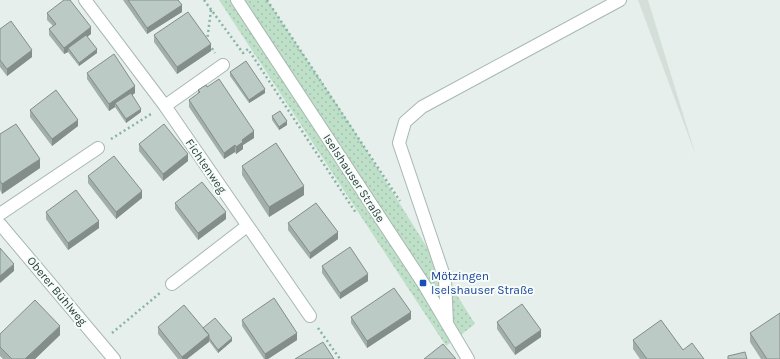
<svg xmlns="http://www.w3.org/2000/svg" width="780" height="359" font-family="Karla,sans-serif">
<defs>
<pattern id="grass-dots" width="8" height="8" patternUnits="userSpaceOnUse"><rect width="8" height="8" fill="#bfe0c8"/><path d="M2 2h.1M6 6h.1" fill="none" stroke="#a4c1ad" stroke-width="1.8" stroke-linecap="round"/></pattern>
</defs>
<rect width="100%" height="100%" fill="#e6efeb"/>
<path fill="#d4dfda" d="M638,0H648L696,156Z"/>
<path fill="url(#grass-dots)" d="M219,0H267L348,121L475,324L446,346Z"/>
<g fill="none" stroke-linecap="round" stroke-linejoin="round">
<defs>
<path id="minor" d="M85,0L165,106L310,316
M237,0L423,283L468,359
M165,106L223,65
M0,214L98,148
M0,224L114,359
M172,284L247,226
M447,323L445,279L399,143L405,122L422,107L620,0"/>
</defs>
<use href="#minor" stroke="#a8b8b2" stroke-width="14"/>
<path stroke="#86b3a5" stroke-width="2.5" stroke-dasharray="2 3" stroke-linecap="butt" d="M204,0L243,53L248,49L356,213
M267,0L400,201
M211,10L207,41L215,53
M111,139L151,114
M318,328L340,359
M112,333L160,293"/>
<use href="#minor" stroke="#fff" stroke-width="12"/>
</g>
<path fill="#a1aea9" d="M123,0H178L182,12L147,34Z
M47,13L91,34L87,37L97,53L79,66L68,52L64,54L49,35V29L53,26L47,20Z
M0,29L32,57L7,76L0,67Z
M154,35L211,51L177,74L154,42Z
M230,72L265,93L249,103L230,76Z
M87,73L135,93L132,95L141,112L126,123L115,107L109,111L87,79Z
M207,87L254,138L243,145V149L236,154L235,152L224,159L189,107V100L198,94V90Z
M30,110L78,126L52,146L30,117Z
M272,116L287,125L279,130L272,120Z
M0,134L40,168L2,194L0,190Z
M139,144L188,161L163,181L139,151Z
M242,166L304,195L269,217L242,175Z
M88,176L142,198L116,219L88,183Z
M175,203L226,219L198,240L175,209Z
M46,212L99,228L68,250L46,219Z
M288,223L338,239L310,259L288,230Z
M322,266L368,281L340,299L322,273Z
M351,317L411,319L367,348L351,323Z
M242,320L297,340L268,359H264L242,326Z
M497,322L541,337L515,355L497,329Z
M158,327L232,341L218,353L209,341L187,359H178L158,334Z
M750,333L780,359H761L750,342Z
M0,334L60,335L35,359H3L0,356Z
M633,340L683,350L704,359H640L633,349Z"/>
<path fill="#838d89" d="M182,5V12L147,34V28Z
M91,27V34L69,50L68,48V52L64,54V48Z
M211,44V51L177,74V67Z
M97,49V53L79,66V63Z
M32,50V57L7,76V69Z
M135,86V93L117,106L115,103V107L109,111V104Z
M265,89V93L249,103V100Z
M141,109V112L126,123V119Z
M78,120V126L52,146V139Z
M287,121V125L279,130V127Z
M254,131V138L243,145V149L236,154V147L242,140Z
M235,145V152L224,159V153Z
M188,154V161L163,181V174Z
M40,159V168L2,194V184Z
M304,186V195L269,217V207Z
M142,191V198L116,219V212Z
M226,212V219L198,240V233Z
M99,221V228L68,250V243Z
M338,232V239L310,259V253Z
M14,264V271L0,283V276Z
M368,274V281L340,299V293Z
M411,312V319L367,348V341Z
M60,326V335L35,359H25Z
M541,330V337L515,355V348Z
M297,333V340L268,359H265V354Z
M209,335V342L187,359H182V357Z
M232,338V341L218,353V350Z"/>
<path fill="#bbcac4" stroke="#838d89" d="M64,0H70L91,27L64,48L49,29L56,24L47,13Z
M128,0H178L182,5L147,28Z
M188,12L211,44L177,67L154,35Z
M11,21L32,50L7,69L0,60V29Z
M86,35L97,49L79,63L68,48Z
M114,54L135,86L109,104L87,73Z
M246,61L265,89L249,100L230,72Z
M219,79L254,131L242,140L243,142L236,147L235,145L224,153L189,100L200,92L198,90L206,85L207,87Z
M56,90L78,120L52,139L30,110Z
M131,93L141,109L126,119L115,103Z
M280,111L287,121L279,127L272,116Z
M16,124L40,159L2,184L0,181V134Z
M164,124L188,154L163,174L139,144Z
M276,143L304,186L269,207L242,166Z
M114,156L142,191L116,212L88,176Z
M202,182L226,212L198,233L175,203Z
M76,190L99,221L68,243L46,212Z
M316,203L338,232L310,253L288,223Z
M350,247L368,274L340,293L322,266Z
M0,248L14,264L0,276Z
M394,288L411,312L367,341L351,317Z
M274,298L297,333L265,354L242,320Z
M35,300L60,326L25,359H12L0,347V334Z
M522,304L541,330L515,348L497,322Z
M184,305L209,335L182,357L158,327Z
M780,313V359H767L750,333Z
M215,318L232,338L218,350L209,338V335L203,328Z
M661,320L683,350L692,343L704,359H647L633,340Z
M323,342L334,359H295Z
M443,344L456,359H424Z
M745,352L747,359H728V356Z"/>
<rect fill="#1a4fb4" stroke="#f7fbf9" stroke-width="1.5" x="419" y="279" width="8" height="8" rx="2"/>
<g text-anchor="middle" stroke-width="4" stroke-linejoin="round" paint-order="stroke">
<g font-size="12" fill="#24423a" stroke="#f7fbf9">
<text transform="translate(206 166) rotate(56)" y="4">Fichtenweg</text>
<text transform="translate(354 178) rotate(57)" y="4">Iselshauser Straße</text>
<text transform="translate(57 291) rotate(50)" y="4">Oberer Bühlweg</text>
</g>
<g font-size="12" fill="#164399" stroke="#f7fbf9" text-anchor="start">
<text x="431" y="280">Mötzingen<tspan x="431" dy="14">Iselshauser Straße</tspan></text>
</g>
</g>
</svg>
